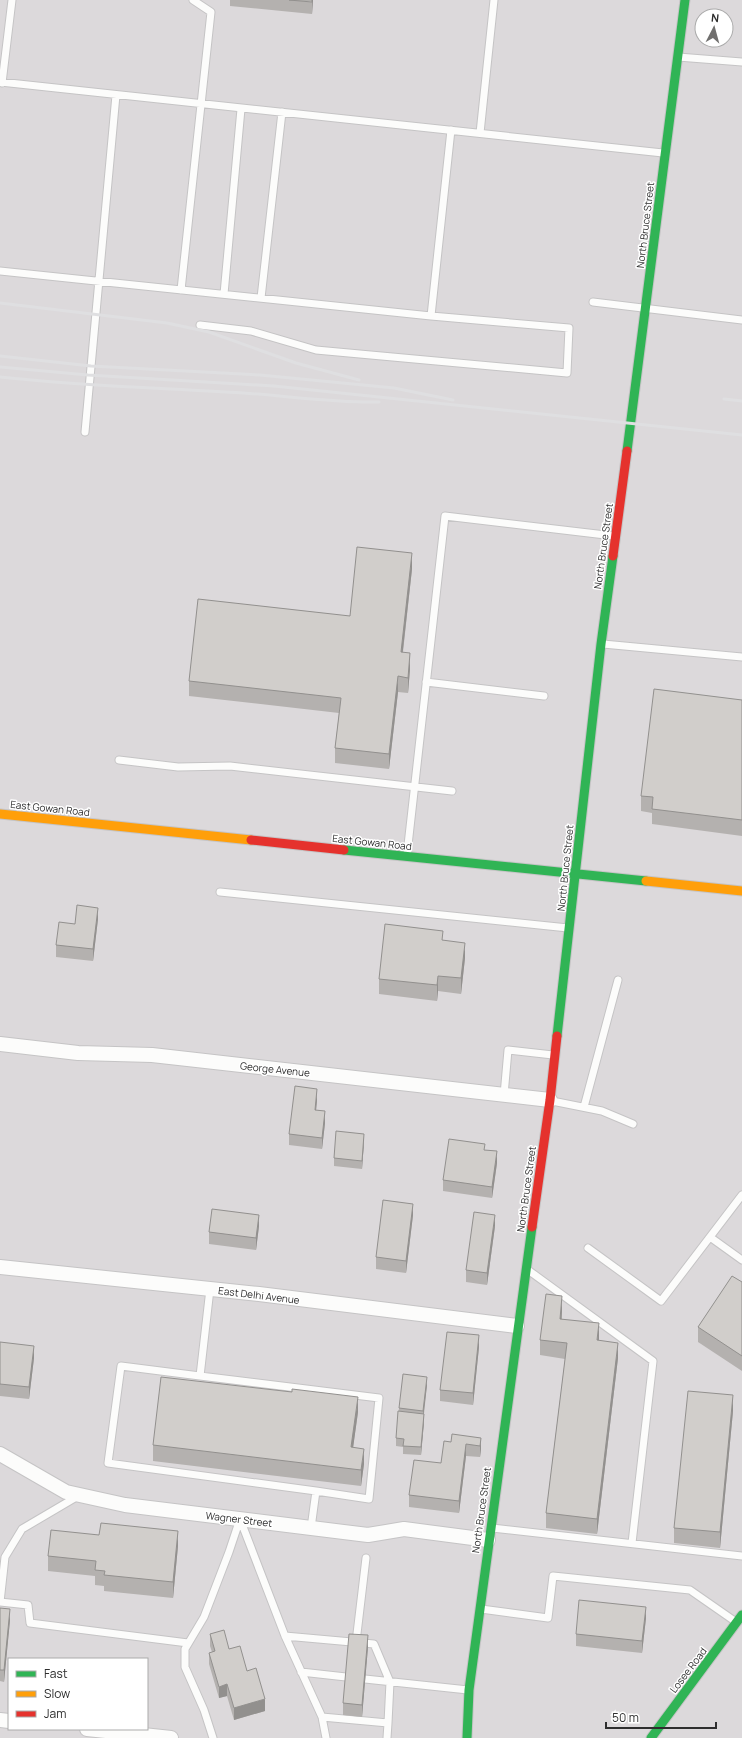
<svg xmlns="http://www.w3.org/2000/svg" width="742" height="1738" font-family="Manrope,sans-serif">
<rect width="100%" height="100%" fill="#ece8e4"/>
<path fill="#dcd9db" fill-rule="evenodd" d="M0,0H742V1738H0ZM702,16H726V40H702ZM9,1659H147V1729H9Z"/>
<g fill="none" stroke-linecap="round" stroke-linejoin="round">
<defs>
<path id="lane" d="M678,57L742,62
M0,82L663,153
M2,83L12,0
M480,133L494,0
M0,271L431,316L451,130
M181,290L211,12L193,0
M224,294L241,109
M261,298L282,112
M593,302L742,320
M200,325L251,331L316,350L567,373L569,328L431,316
M85,432L116,95
M603,644L742,657
M426,682L544,696
M119,760L178,767L230,766L452,791
M407,854L445,516L614,536
M220,892L568,928
M504,1095L508,1050L553,1055
M552,1101L602,1111L633,1124
M584,1107L618,980
M710,1237L742,1260
M588,1248L661,1301L742,1195
M528,1270L653,1361L632,1543
M210,1289L200,1376L121,1366L108,1463L316,1491L311,1528
M200,1376L379,1398L369,1499L316,1491
M240,1519L285,1636L322,1717L326,1738
M492,1528L742,1556
M0,1602L28,1605L30,1623L188,1643
M0,1602L5,1557L22,1529L78,1496
M481,1609L548,1618L553,1576L690,1590L736,1622
M285,1636L374,1644L390,1682L388,1723
M356,1642L366,1558
M301,1672L346,1677
M365,1679L468,1690
M322,1717L388,1723L387,1738
M213,1738L204,1710L185,1667V1649L204,1617L229,1552L240,1519"/>
<path id="street" d="M0,1044L78,1053L152,1055L550,1100
M0,1267L259,1294L517,1326
M0,1454L66,1492L125,1505L368,1535L404,1529L488,1540
M0,1720L9,1721
M87,1729L171,1738"/>
<path id="fast" d="M627,451L685,0
M344,850L646,881
M557,1036L601,644L613,556
M467,1738L469,1690L532,1227
M651,1738L742,1615"/>
<path id="slow" d="M0,814L251,840
M646,881L742,891"/>
<path id="jam" d="M613,556L627,451
M251,840L344,850
M532,1227L550,1100L557,1036"/>
</defs>
<use href="#lane" stroke="#c5c4c5" stroke-width="9"/>
<use href="#street" stroke="#c5c4c5" stroke-width="16"/>
<use href="#fast" stroke="#c5c4c5" stroke-width="11"/>
<use href="#slow" stroke="#c5c4c5" stroke-width="11"/>
<use href="#jam" stroke="#c5c4c5" stroke-width="11"/>
<use href="#lane" stroke="#fcfcfb" stroke-width="7"/>
<use href="#street" stroke="#fcfcfb" stroke-width="14"/>
<use href="#fast" stroke="#30b455" stroke-width="9"/>
<use href="#slow" stroke="#ff9f0a" stroke-width="9"/>
<use href="#jam" stroke="#e5322d" stroke-width="9"/>
<path stroke="#dfdfe1" stroke-width="3" d="M0,303L167,323L209,332L296,363L359,380
M0,356L91,366L260,375L394,388L453,400
M0,367L88,375L274,386L742,435
M0,377C81,386 162,388 243,393C289,396 333,403 379,402
M724,399L742,401"/>
</g>
<path fill="#b4b1af" d="M230,0H313L312,14L230,6Z
M412,569L403,652L410,669L408,693L398,692L389,769L335,763V748L339,713L189,696V681L350,616Z
M742,700V836L652,824V813L641,811V796Z
M98,919L93,961L56,957V945L75,924Z
M443,940L465,958L461,994L438,991L437,1001L379,994V979Z
M317,1100L316,1110L325,1123L322,1149L289,1145V1134Z
M364,1142L362,1169L334,1166V1158Z
M485,1150L497,1163L492,1198L443,1191V1180Z
M413,1215L406,1273L376,1269V1257Z
M259,1226L256,1250L209,1244V1232Z
M495,1226L487,1285L466,1282V1270Z
M742,1282V1371L698,1342V1327Z
M562,1311V1319L599,1340L618,1358L597,1534L546,1528V1513L565,1359L540,1355V1340Z
M0,1342L34,1358L29,1399L0,1396Z
M479,1347L473,1405L440,1401V1390Z
M427,1385L424,1414V1422L421,1455L403,1454V1447L396,1446V1438L399,1408Z
M733,1411L720,1548L674,1543V1528Z
M358,1412L353,1447L364,1464L361,1486L153,1461V1445Z
M481,1438V1449L480,1457L466,1456L459,1513L409,1507V1495L441,1463L451,1442Z
M178,1546L173,1598L104,1591V1586L95,1585V1576L48,1571V1556Z
M0,1608L10,1620L4,1682L0,1681Z
M646,1618L642,1653L576,1646V1634Z
M210,1634L229,1649L247,1671L265,1711L234,1720L227,1696L219,1698L209,1664V1653L212,1652L210,1646Z
M368,1647L362,1717L343,1715V1703Z"/>
<path fill="#92908e" d="M312,0H313L312,14Z
M412,553V569L401,667V652Z
M410,653V669L408,693V678Z
M398,676V692L389,769V754Z
M98,908V919L93,961V949Z
M465,943V958L461,994V978Z
M438,976V991L437,1001V985Z
M317,1089V1100L315,1122V1110Z
M325,1111V1123L322,1149V1138Z
M364,1134V1142L362,1169V1161Z
M497,1151V1163L492,1198V1187Z
M413,1204V1215L406,1273V1261Z
M259,1215V1226L256,1250V1238Z
M495,1215V1226L487,1285V1273Z
M562,1296V1311L560,1334V1319Z
M599,1323V1339L597,1355V1340Z
M479,1335V1347L473,1405V1393Z
M618,1343V1358L597,1534V1519Z
M34,1346V1358L29,1399V1387Z
M427,1377V1385L423,1419V1411Z
M733,1395V1411L720,1548V1532Z
M358,1397V1412L351,1463V1447Z
M424,1414V1422L421,1455V1447Z
M481,1438V1449L480,1457V1446Z
M466,1444V1456L459,1513V1501Z
M364,1449V1464L361,1486V1470Z
M178,1531V1546L173,1598V1582Z
M646,1607V1618L642,1653V1641Z
M10,1609V1620L4,1682V1670Z
M368,1635V1647L362,1717V1705Z
M227,1684V1696L219,1698V1687Z
M265,1699V1711L234,1720V1708Z"/>
<path fill="#d1cecb" stroke="#92908e" d="M289,0H312V2Z
M357,547L412,553L401,652L410,653L408,678L398,676L389,754L335,748L341,698L189,681L198,599L350,616Z
M654,689L742,700V820L652,809L653,797L641,796Z
M77,905L98,908L93,949L56,945L59,922L75,924Z
M385,924L443,931L442,940L465,943L461,978L438,976L437,985L379,979Z
M295,1086L317,1089L315,1110L325,1111L322,1138L289,1134Z
M336,1131L364,1134L362,1161L334,1158Z
M449,1139L485,1144L484,1150L497,1151L492,1187L443,1180Z
M383,1200L413,1204L406,1261L376,1257Z
M212,1209L259,1215L256,1238L209,1232Z
M474,1212L495,1215L487,1273L466,1270Z
M732,1276L742,1282V1356L698,1327Z
M546,1294L562,1296L560,1319L599,1323L597,1340L618,1343L597,1519L546,1513L567,1343L540,1340Z
M447,1332L479,1335L473,1393L440,1390Z
M0,1342L34,1346L29,1387L0,1384Z
M403,1374L427,1377L423,1411L399,1408Z
M161,1377L292,1392V1389L358,1397L351,1447L364,1449L361,1470L153,1445Z
M688,1391L733,1395L720,1532L674,1528Z
M398,1411L424,1414L421,1447L403,1446L404,1439L396,1438Z
M452,1434L481,1438L480,1446L466,1444L459,1501L409,1495L414,1460L441,1463L444,1441L451,1442Z
M101,1523L178,1531L173,1582L104,1575L105,1571L95,1570L96,1561L48,1556L51,1530L99,1535Z
M579,1600L646,1607L642,1641L576,1634Z
M0,1608L10,1609L4,1670H0Z
M224,1630L229,1649L240,1646L247,1671L256,1668L265,1699L234,1708L227,1684L219,1687L209,1653L215,1651L210,1634Z
M349,1634L368,1635L362,1705L343,1703Z"/>
<g text-anchor="middle" stroke-width="3" stroke-linejoin="round" paint-order="stroke">
<g font-size="10" fill="#2e2e2e" stroke="#fff">
<text transform="translate(645 225) rotate(-83)" y="4">North Bruce Street</text>
<text transform="translate(603 546) rotate(-82)" y="4">North Bruce Street</text>
<text transform="translate(50 808) rotate(6)" y="4">East Gowan Road</text>
<text transform="translate(372 842) rotate(6)" y="4">East Gowan Road</text>
<text transform="translate(565 868) rotate(-84)" y="4">North Bruce Street</text>
<text transform="translate(275 1069) rotate(6)" y="4">George Avenue</text>
<text transform="translate(526 1189) rotate(-82)" y="4">North Bruce Street</text>
<text transform="translate(259 1295) rotate(7)" y="4">East Delhi Avenue</text>
<text transform="translate(481 1510) rotate(-82)" y="4">North Bruce Street</text>
<text transform="translate(239 1519) rotate(7)" y="4">Wagner Street</text>
<text transform="translate(688 1670) rotate(-53)" y="4">Losee Road</text>
</g>
</g>
<rect x="8" y="1658" width="140" height="72" fill="#ffffff" stroke="#ababab"/>
<rect x="16" y="1671" width="20" height="6" fill="#30b455" stroke="#ababab"/>
<text x="44" y="1678" font-size="12" fill="#2e2e2e">Fast</text>
<rect x="16" y="1691" width="20" height="6" fill="#ff9f0a" stroke="#ababab"/>
<text x="44" y="1698" font-size="12" fill="#2e2e2e">Slow</text>
<rect x="16" y="1711" width="20" height="6" fill="#e5322d" stroke="#ababab"/>
<text x="44" y="1718" font-size="12" fill="#2e2e2e">Jam</text>
<g transform="translate(714 28) rotate(6)"><circle r="19" fill="#ffffff" stroke="#ababab"/>
<path d="M0-3L7 15L0 10L-7 15Z" fill="#706f6e"/>
<text y="-6" font-size="11" font-weight="bold" text-anchor="middle" fill="#2e2e2e">N</text>
</g>
<path d="M606 1722v6h110v-6" fill="none" stroke="#2e2e2e" stroke-width="2"/>
<text x="612" y="1722" font-size="12" fill="#2e2e2e" stroke="#ffffff" stroke-width="3" paint-order="stroke">50 m</text>
</svg>
